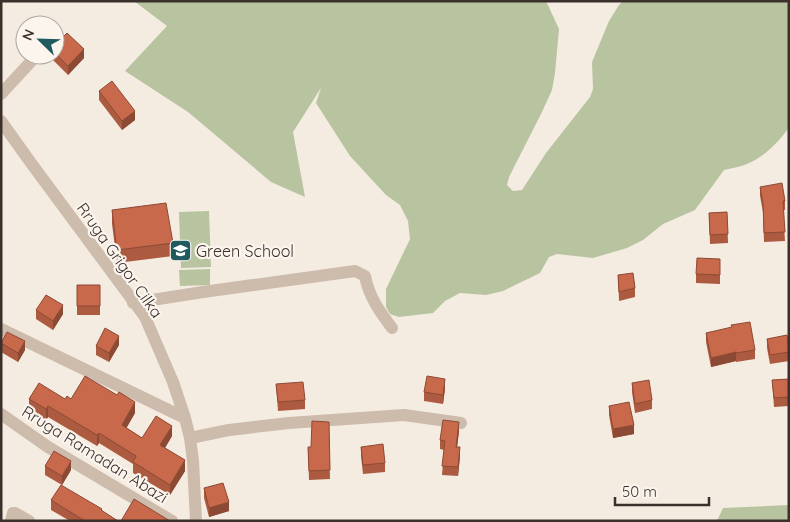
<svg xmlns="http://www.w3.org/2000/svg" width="790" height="522" font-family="Quicksand,sans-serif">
<rect width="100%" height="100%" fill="#f4ebe1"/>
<path fill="#b8c4a0" d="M134,1H546L559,29L555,73L552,90L541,114L509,177L507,185L513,191L522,190L546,153L590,97L593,89L592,62L609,21L619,5L623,1H789V127C780,141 763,158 747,164C740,167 731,168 724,170L695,210L663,224L643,240L627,248L593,258L557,254L549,257L540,273L503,291L486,295L460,293L445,301L433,313L399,317L390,314L386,307V289L410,239L408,221L400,205L386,195L350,156L316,103L321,88L293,132L305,197L271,182L188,112L125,71L167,26Z
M209,211L211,267L181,268L179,212Z
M210,269V285L180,286L179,270Z
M789,505V521H717L723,508Z"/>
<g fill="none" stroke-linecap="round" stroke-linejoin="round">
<path stroke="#cdbbac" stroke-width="12" d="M1,94L37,55
M1,121L31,163L145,317L173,382L185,418L190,438L193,461L196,521
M133,303L203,292L355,271L365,276C369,297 380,312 392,328
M1,329L185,418
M1,414L48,447L172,521
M190,438L229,430L289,423L404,415L461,423
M11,521L13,513H15L29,521"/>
</g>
<path fill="#ac5a40" d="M55,45L84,58L68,75L51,58V55H55Z
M99,91L135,120L122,130L99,100Z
M760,187L785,201V210H783L785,241L764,242L763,212L760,196Z
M112,210L173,243V256L117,263L112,224Z
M727,212L728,243L710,244L709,213Z
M720,268V284L696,283V274Z
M618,275L635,288V297L619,301Z
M77,285H100V315H77Z
M36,310L63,314L53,330L36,319Z
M706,333L755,350V359L736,362V361L711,367L706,342Z
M767,339L789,347V361L770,364L767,348Z
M1,342L25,350L18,362L1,352Z
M119,345L109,362L96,355V346Z
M789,379V406L774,407L772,380Z
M632,383L652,400V409L635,413L632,392Z
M276,384L305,400V409L278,411Z
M445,388L443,404L424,401V392Z
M29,399H71L135,413L126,428L142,438L172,436L165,448L185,471L170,495L133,473V464L99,443L97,446L48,417L46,420L29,410Z
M609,406L634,434L613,438L609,415Z
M329,422L330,479L309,480L308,447H311Z
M459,431L457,447L460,456L458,476L442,475L444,450L440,449V440Z
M361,447L385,463V472L363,474L361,456Z
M45,466L71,470L62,485L45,475Z
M204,488L229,511L209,517L204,498Z
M51,500L102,511L118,521H70L51,510Z"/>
<path fill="#8c4a34" d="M84,49V58L68,75V66Z
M135,111V120L122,130V121Z
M63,305V314L53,330V321Z
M119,336V345L109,362V353Z
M25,341V350L18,362V353Z
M736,352V361L711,367V358Z
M445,379V388L443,404V395Z
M135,402V413L122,436V425Z
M48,406V417L46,420V409Z
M459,422V431L456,456V447Z
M634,425V434L613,438V429Z
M172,426V436L160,456V445Z
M99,433V443L97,446V435Z
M460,447V456L458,476V467Z
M185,460V471L170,495V485Z
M71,461V470L62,485V476Z
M229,502V511L209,517V508Z"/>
<path fill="#c8694b" stroke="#8c4a34" d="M67,33L84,49L68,66L55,53V45Z
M112,81L135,111L122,121L99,91Z
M782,183L785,201H783L785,232L764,233L763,203L760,187Z
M166,203L173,243L117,250L112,210Z
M727,212L728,234L710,235L709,213Z
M697,258L720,259V275L696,274Z
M633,273L635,288L619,292L618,275Z
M77,285H100V306H77Z
M46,295L63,305L53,321L36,310Z
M750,322L755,350L736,353V352L711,358L706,333L732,327L731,325Z
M105,328L119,336L109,353L96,346Z
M7,332L25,341L18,353L1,343Z
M787,335L789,352L770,355L767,339Z
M85,376L117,395L119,392L135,402L122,425L142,438L156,416L172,426L160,445L185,460L170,485L133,462L136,456L99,433L97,435L48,406L46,409L29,399L39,383L65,399L67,396L71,399Z
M427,376L445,379L443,395L424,392Z
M789,379V397L774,398L772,380Z
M649,380L652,400L635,404L632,383Z
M303,382L305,400L278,402L276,384Z
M629,402L634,425L613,429L609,406Z
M443,420L459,422L456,447H460L458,467L442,466L445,441L440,440Z
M312,421L329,422L330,470L309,471L308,447H311Z
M383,444L385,463L363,465L361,447Z
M54,451L71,461L62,476L45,466Z
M223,483L229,502L209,508L204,488Z
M61,485L102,509L101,510L118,521H85L51,500Z
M134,499L170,521H121Z"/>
<defs>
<symbol id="school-square" viewBox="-11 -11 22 22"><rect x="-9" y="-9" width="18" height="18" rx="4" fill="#1f5a5e" stroke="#fbf5ee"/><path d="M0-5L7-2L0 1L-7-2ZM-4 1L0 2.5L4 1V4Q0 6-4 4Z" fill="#fff"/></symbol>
</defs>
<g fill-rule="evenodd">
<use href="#school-square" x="168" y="238" width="25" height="25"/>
</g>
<g text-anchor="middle" stroke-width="4.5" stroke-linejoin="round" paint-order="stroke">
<g font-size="16" fill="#3b302b" stroke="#fbf5ee" text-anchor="start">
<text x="196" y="257">Green School</text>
</g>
<g font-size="16" fill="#3b302b" stroke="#fbf5ee">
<text transform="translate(120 260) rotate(55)" y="6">Rruga Grigor Cilka</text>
<text transform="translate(95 454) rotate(32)" y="6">Rruga Ramadan Abazi</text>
</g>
</g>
<rect width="790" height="522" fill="none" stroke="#3b302b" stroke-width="5"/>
<g transform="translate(40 40) rotate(293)"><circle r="24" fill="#fbf5ee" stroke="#aea6a0"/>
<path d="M0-4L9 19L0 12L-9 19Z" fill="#1f5a5e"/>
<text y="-8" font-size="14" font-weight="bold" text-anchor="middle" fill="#3b302b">N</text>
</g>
<path d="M615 497v8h94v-8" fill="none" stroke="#3b302b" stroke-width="2.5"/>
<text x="622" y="497" font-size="15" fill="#3b302b" stroke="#fbf5ee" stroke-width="4" paint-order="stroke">50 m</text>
</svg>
